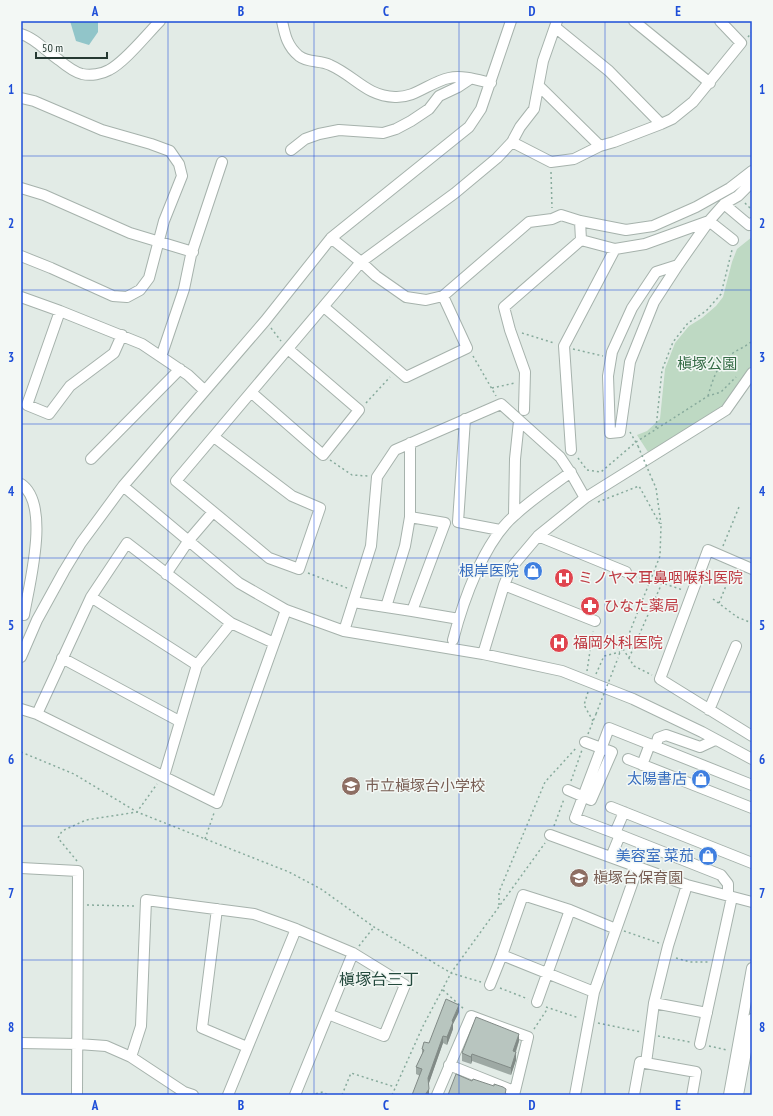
<svg xmlns="http://www.w3.org/2000/svg" width="773" height="1116" font-family="'PT Sans Narrow','Noto Sans JP',sans-serif">
<rect width="100%" height="100%" fill="#e2ebe6"/>
<path fill="#bed9c3" d="M752,237V368L728,400L717,410L675,438L648,452L637,435L647,431L660,419L665,369L675,343L689,326L702,318L716,306L723,297L732,262L737,249Z"/>
<path fill="#91c5c9" d="M70,21H98V32L89,45L76,41Z"/>
<g fill="none" stroke-linecap="round" stroke-linejoin="round">
<defs>
<path id="minor" d="M282,21C285,35 287,46 299,56C308,63 320,60 330,65C355,76 366,96 395,97C415,98 430,82 449,78C462,75 478,80 491,83
M634,21L710,83
M555,27L609,71L661,124
M21,34C35,38 47,52 59,60C65,65 74,72 82,74C91,76 102,74 109,70C125,62 147,34 160,21
M539,86L600,146
M21,98L34,101L102,130L151,144L170,151L179,164L182,176L164,221L149,278L140,290L127,297L113,296L51,268L21,256
M512,142L551,162L574,159L600,146L614,142L661,124L672,119L693,102L741,43L720,21
M291,150L305,139L319,134L339,130L383,133L396,129L411,121L429,109L439,96L458,87L470,79
M21,188L44,195L130,233L193,252
M724,204L749,225L752,223
M331,238L361,262L376,276L406,297L426,300L443,296L529,222L552,219L561,215L580,221L626,230L653,226L696,207L730,188L752,171
M733,240L709,221L724,204L738,196L752,182
M615,249L645,244L709,221L678,265L656,272L632,308L612,352L608,376L610,433L620,432L630,362L654,302L678,265
M21,297L60,311L142,344L188,375L204,390
M324,307L406,377L467,348L443,296
M60,311L27,405L49,414L70,386L114,353L122,335
M161,357L184,289L191,255L222,162
M252,393L323,455L359,410L288,349
M524,410L525,372L510,330L504,307L581,240L580,221
M465,419L458,522L500,530
M214,437L292,496L320,508L299,569L269,558L176,481L361,262L455,193L497,158L512,142L520,127L534,109L543,61L557,21
M410,443V517
M571,450L564,346L615,249L581,240
M91,459L180,369
M21,484C51,504 29,585 24,615
M123,486L239,583L286,610L344,631L483,654L562,671L633,699L702,732L752,759
M514,515L515,459L519,421
M538,536L626,572
M752,569L708,550L660,679L752,736
M166,574L189,540L213,512
M504,585L595,621
M91,597L197,665
M353,602L386,607L405,546L410,517L445,523L412,611L459,619
M386,607L412,611
M344,631L371,546L377,477L395,450L501,404L560,457L572,475L585,498
M453,640C463,601 484,541 515,515C532,499 552,486 571,472
M483,654L504,585L511,568L538,536L585,498L726,410L752,373
M21,657L37,620L64,571L81,543L123,486L265,321L331,238L469,127L481,109L511,21
M62,658L179,721
M21,709L37,714L91,597L127,543L231,623L274,643
M709,710L736,646
M37,714L217,803L286,610
M656,746L658,738L666,735L700,747L715,740
M628,759L752,808
M642,765L650,744
M164,776L197,665L231,623
M568,790L591,800L612,752L585,742
M611,807L752,863
M615,833L624,812
M550,835L687,885L752,902
M611,857L620,835
M21,868L78,871L77,1095
M728,896V884L721,875L620,835L575,818L609,728L752,785
M217,909L202,1028L247,1047
M570,910L523,895L502,955L594,992
M490,985L502,955
M537,1002L570,910L616,929
M654,1003L707,1013
M21,1043L78,1044L106,1046L131,1057L184,1092L193,1095
M700,1044L732,897
M131,1057L141,1026L146,900L254,914L296,929L353,953L405,985L384,1036L328,1014
M646,1063L654,1003L668,946L687,885
M449,1065L514,1091
M228,1095L296,929
M295,1095L353,953
M437,1095L471,1016L528,1037L514,1095
M575,1095L594,992L638,867
M634,1095L640,1062L696,1072L692,1095
M729,1095L752,968
M738,1095L752,1019"/>
</defs>
<use href="#minor" stroke="#a6b2ac" stroke-width="12"/>
<path stroke="#87aa9c" stroke-width="1.5" stroke-dasharray="2 3" stroke-linecap="butt" d="M748,37L752,32
M551,172L552,208
M745,203L752,210
M271,328L281,341
M522,333L554,343
M573,349L603,356
M473,356L496,396
M492,388L515,383
M708,396C713,379 717,364 733,353C739,349 747,346 752,341
M366,403L390,377
M656,428L662,370L673,342L688,323L706,311L721,294L732,250
M630,432L638,446
M578,458L587,470L601,472L636,442L708,396L721,392L736,377
M330,460L352,475L368,476
M652,479L656,488L661,524
M598,502L639,486L661,526L660,556L623,649L620,652L618,658
M723,546L739,507
M308,573L347,588
M635,576L650,582
M713,599L737,617L752,623
M719,603L732,571
M623,649L634,666L652,675
M629,658L662,583L683,590
M587,671L593,631
M596,674L604,656L620,652
M588,692L584,705L593,721
M588,734L596,714
M21,752L74,774L137,812L289,872L321,889L374,927L451,973L481,982
M571,781L582,750
M554,826L564,799
M205,839L214,813
M77,861L58,838L62,831L86,820L137,812L157,784
M87,905L135,906
M499,905V892L545,782L577,747
M624,931L659,943
M359,946L374,927
M676,958L690,962H708
M500,988L528,999
M443,990L465,1010
M546,1007L579,1018
M598,1023L641,1032
M534,1029L548,1008
M658,1036L690,1042
M709,1046L727,1050
M311,1095L323,1092L328,1095
M342,1095L351,1073L395,1087
M392,1095L423,1026L451,973L545,843"/>
<use href="#minor" stroke="#fff" stroke-width="10"/>
<path stroke="#87aa9c" stroke-width="1.5" stroke-dasharray="2 3" stroke-linecap="butt" d="M638,446L652,479
M596,714L618,658"/>
</g>
<path fill="#9ea9a4" d="M459,1012L453,1024V1029L447,1045L443,1043L428,1085L429,1095L420,1076L416,1074V1067L422,1054V1049L429,1043Z
M519,1041L516,1052V1060L511,1075L472,1061L471,1064L462,1061V1053Z"/>
<path fill="#818a86" d="M459,1005V1012L453,1024V1029L447,1045V1037L452,1021Z
M519,1034V1041L513,1059V1051Z
M443,1036V1043L428,1086V1078Z
M516,1052V1060L511,1075V1068Z
M472,1054V1061L471,1064V1057Z
M429,1089V1095H425Z"/>
<path fill="#b8c5bf" stroke="#818a86" d="M446,999L459,1005L452,1021L453,1022L447,1037L443,1036L428,1078L429,1089L425,1095H412L422,1069L416,1067L424,1050L422,1049L424,1042L429,1043Z
M476,1017L519,1034L513,1051L516,1052L511,1068L472,1054L471,1057L462,1053Z
M456,1074L472,1081L473,1079L494,1086V1084L503,1087L506,1089L505,1095H448Z"/>
<path fill="none" stroke="#1d4ed8" stroke-width="1" stroke-opacity="0.55" d="M168,21V1095M314,21V1095M459,21V1095M605,21V1095M21,156H752M21,290H752M21,424H752M21,558H752M21,692H752M21,826H752M21,960H752"/>
<defs>
<symbol id="shop-disc" viewBox="-11 -11 22 22"><circle r="9.5" fill="#3f7fe0" stroke="#f3f8f5"/><path d="M-5-2.5h2.3a2.7 3.5 0 0 1 5.4 0H5L5.5 6h-11ZM-1.5-2.5h3a1.5 2.3 0 0 0-3 0Z" fill="#fff"/></symbol>
<symbol id="hospital-disc" viewBox="-11 -11 22 22"><circle r="9.5" fill="#e0444e" stroke="#f3f8f5"/><path d="M-5-5h3v3.5h4V-5h3V5h-3V1.5h-4V5h-3Z" fill="#fff"/></symbol>
<symbol id="pharmacy-disc" viewBox="-11 -11 22 22"><circle r="9.5" fill="#e0444e" stroke="#f3f8f5"/><path d="M-2-6h4v4h4v4h-4v4h-4v-4h-4v-4h4Z" fill="#fff"/></symbol>
<symbol id="school-disc" viewBox="-11 -11 22 22"><circle r="9.5" fill="#8d6e63" stroke="#f3f8f5"/><path d="M0-5L7-2L0 1L-7-2ZM-4 1L0 2.5L4 1V4Q0 6-4 4Z" fill="#fff"/></symbol>
</defs>
<g fill-rule="evenodd">
<use href="#shop-disc" x="522" y="560" width="22" height="22"/>
<use href="#hospital-disc" x="553" y="567" width="22" height="22"/>
<use href="#pharmacy-disc" x="579" y="595" width="22" height="22"/>
<use href="#hospital-disc" x="548" y="632" width="22" height="22"/>
<use href="#shop-disc" x="690" y="768" width="22" height="22"/>
<use href="#school-disc" x="340" y="775" width="22" height="22"/>
<use href="#shop-disc" x="697" y="845" width="22" height="22"/>
<use href="#school-disc" x="568" y="867" width="22" height="22"/>
</g>
<g text-anchor="middle" stroke-width="3" stroke-linejoin="round" paint-order="stroke">
<g font-size="15" fill="#346b45" stroke="#f3f8f5">
<text x="707" y="369">槇塚公園</text>
</g>
<g font-size="15" fill="#366cbe" stroke="#f3f8f5" text-anchor="end">
<text x="519" y="576">根岸医院</text>
<text x="687" y="784">太陽書店</text>
<text x="694" y="861">美容室 菜茄</text>
</g>
<g font-size="15" fill="#be3a42" stroke="#f3f8f5" text-anchor="start">
<text x="578" y="583">ミノヤマ耳鼻咽喉科医院</text>
<text x="604" y="611">ひなた薬局</text>
<text x="573" y="648">福岡外科医院</text>
</g>
<g font-size="15" fill="#785e54" stroke="#f3f8f5" text-anchor="start">
<text x="365" y="791">市立槇塚台小学校</text>
<text x="593" y="883">槇塚台保育園</text>
</g>
<g font-size="16" fill="#23493d" stroke="#f3f8f5">
<text x="379" y="985">槇塚台三丁</text>
</g>
</g>
<rect width="773" height="1116" fill="none" stroke="#f3f8f5" stroke-width="44"/>
<path d="M36 52v6h71v-6" fill="none" stroke="#253932" stroke-width="2"/>
<text x="42" y="52" font-size="12" fill="#253932" stroke="#f3f8f5" stroke-width="3" paint-order="stroke">50 m</text>
<rect x="22" y="22" width="729" height="1072" fill="none" stroke="#1d4ed8" stroke-width="1.5"/>
<g font-size="13" text-anchor="middle" font-weight="bold" fill="#1d4ed8">
<text x="95" y="16">A</text>
<text x="241" y="16">B</text>
<text x="386" y="16">C</text>
<text x="532" y="16">D</text>
<text x="678" y="16">E</text>
<text x="11" y="94">1</text>
<text x="762" y="94">1</text>
<text x="11" y="228">2</text>
<text x="762" y="228">2</text>
<text x="11" y="362">3</text>
<text x="762" y="362">3</text>
<text x="11" y="496">4</text>
<text x="762" y="496">4</text>
<text x="11" y="630">5</text>
<text x="762" y="630">5</text>
<text x="11" y="764">6</text>
<text x="762" y="764">6</text>
<text x="11" y="898">7</text>
<text x="762" y="898">7</text>
<text x="11" y="1032">8</text>
<text x="762" y="1032">8</text>
<text x="95" y="1110">A</text>
<text x="241" y="1110">B</text>
<text x="386" y="1110">C</text>
<text x="532" y="1110">D</text>
<text x="678" y="1110">E</text>
</g>
</svg>
